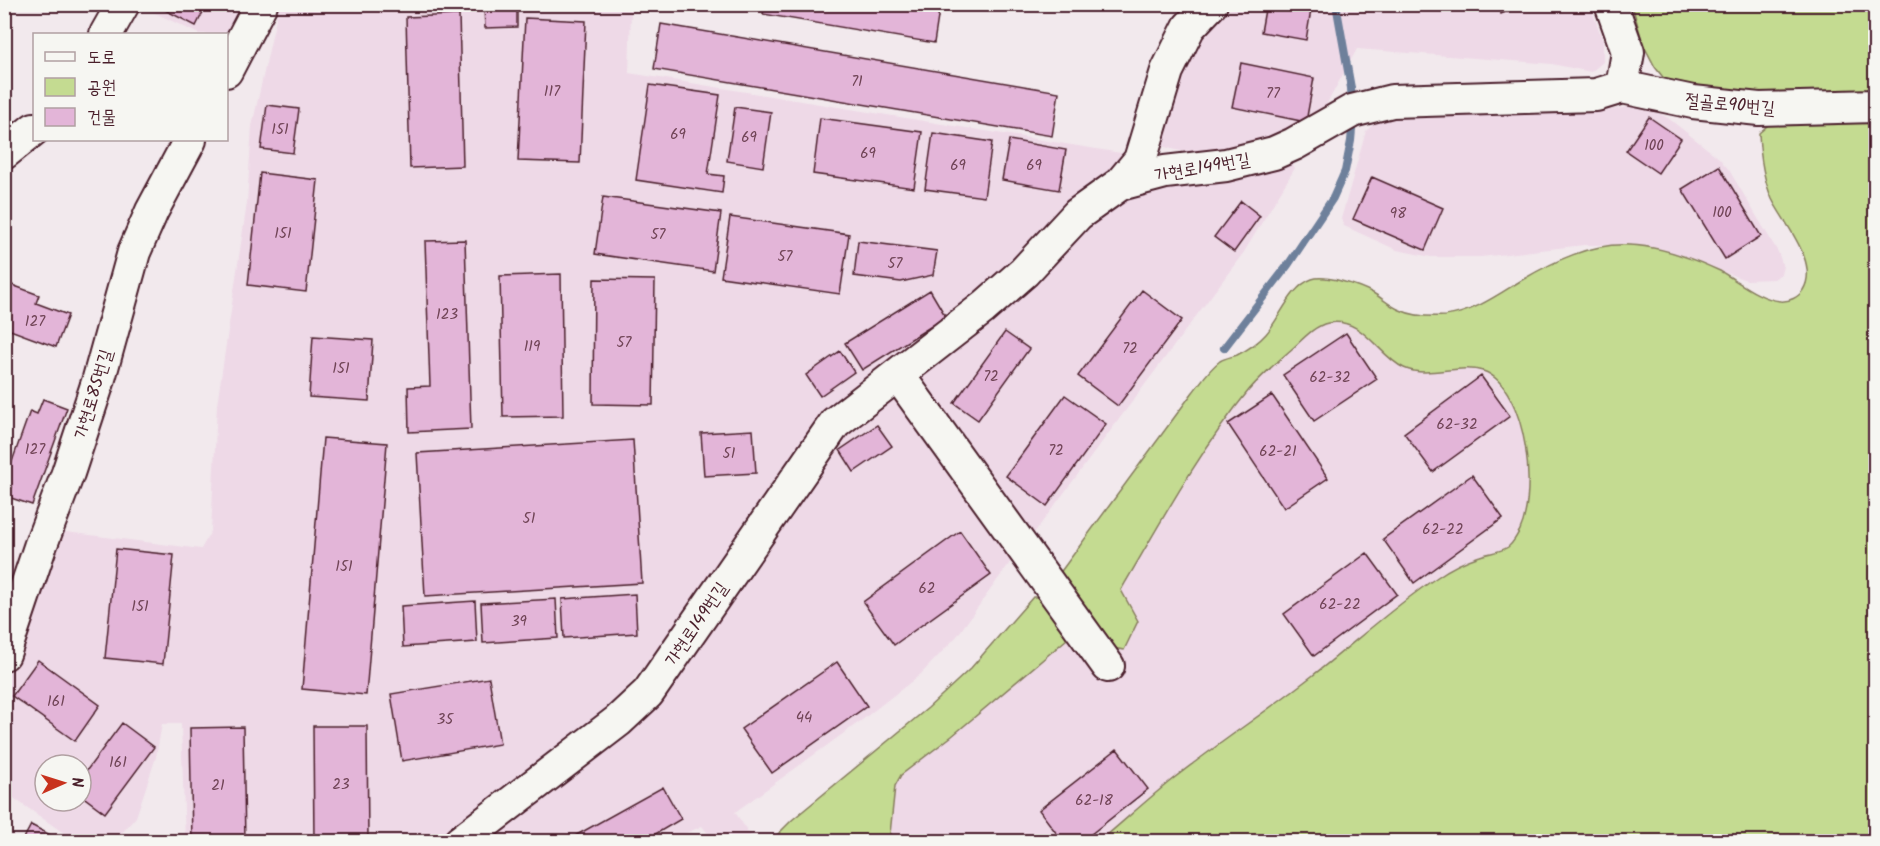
<svg xmlns="http://www.w3.org/2000/svg" width="1880" height="846" font-family="Kalam,'Poor Story',sans-serif">
<rect width="100%" height="100%" fill="#f2e9ed"/>
<filter id="ink" filterUnits="userSpaceOnUse"><feTurbulence type="fractalNoise" baseFrequency=".0167" numOctaves="2"/><feDisplacementMap in="SourceGraphic" scale="12" xChannelSelector="R" yChannelSelector="G"/><feConvolveMatrix kernelMatrix="1 2 1 2 8 2 1 2 1" color-interpolation-filters="sRGB"/></filter>
<g filter="url(#ink)">
<path fill="#eed9e7" fill-rule="evenodd" d="M152,5H249L227,48L226,34H199L149,10Z
M279,5H662L631,12L629,73L1127,154L1114,172L1035,244L924,340L834,401L812,425L653,656L624,691L601,713L435,841H185L181,724H162L156,757L136,817L115,841H75L5,792V684L58,531L201,549L211,531L217,405L247,203L252,126ZM45,765H81V801H45Z
M1237,5H1590L1603,41V62L1591,72L1552,64L1357,49L1319,118L1285,138L1219,157L1188,153L1161,146L1180,75L1191,50L1206,30L1222,14Z
M1633,106L1651,109L1668,118L1719,158L1729,170L1778,252L1783,266L1781,274L1774,279L1746,280L1655,248L1627,245H1584L1481,257H1431L1397,250L1344,226L1341,219L1366,131L1376,122L1404,116L1604,111Z
M1292,164L1295,168L1244,252L1031,537L1092,615L1113,648L1121,591L1205,449L1251,388L1279,360L1313,330L1327,323H1341L1354,327L1374,341L1393,360L1405,368L1422,372L1470,369L1486,372L1499,384L1510,398L1519,418L1526,449L1529,477L1527,505L1519,533L1507,548L1479,556L1435,578L1311,677L1173,779L1100,841H892L890,834L895,786L901,775L952,736L1073,634L1014,557L957,636L921,674L862,720L735,812L754,841H714L702,826L669,841L475,842L661,700L686,670L739,591L793,502L844,434L1062,245L1123,199L1139,192Z"/>
<path fill="#c4db91" stroke="#877d5e" stroke-width="1.5" d="M1632,5H1875V95L1700,94L1666,81L1655,67L1643,44Z
M1875,116V841H1100C1125,820 1149,798 1174,778C1219,743 1267,711 1312,676C1353,644 1393,607 1436,578C1450,568 1464,561 1480,556C1488,553 1501,552 1508,547C1512,544 1514,540 1516,537C1540,503 1528,386 1483,371C1458,363 1429,379 1404,368C1378,356 1363,316 1328,323C1314,326 1303,339 1293,348C1278,361 1262,375 1249,390C1199,451 1161,522 1121,590L1138,621L1124,650L1113,648L1092,615L1059,574L1193,392C1201,382 1209,369 1220,361C1225,358 1231,357 1237,355C1247,350 1259,342 1266,334C1281,317 1290,287 1312,279C1326,274 1360,286 1373,293C1382,298 1390,306 1400,310C1413,316 1430,317 1445,316C1473,313 1499,294 1522,280C1554,261 1591,243 1629,245C1659,246 1692,258 1720,271C1738,281 1759,299 1780,301C1789,302 1799,297 1803,290C1820,263 1783,222 1772,199C1763,178 1760,155 1759,133L1773,121Z
M1033,597H1042L1073,634L952,736L901,775L895,786L890,834L892,841L770,842L792,820L928,708L971,668Z"/>
<g fill="none" stroke-linecap="round" stroke-linejoin="round">
<path stroke="#6e809b" stroke-width="8" d="M1336,4L1351,88L1352,105
M1224,348L1288,265L1333,198L1345,171L1351,141L1353,118"/>
</g>
<path fill="#e3b5d8" stroke="#4a1f2b" stroke-width="1.5" d="M160,4H207L196,26L159,7Z
M765,4H940L934,43L763,14Z
M1266,4H1312L1306,40L1261,32Z
M1498,4H1525L1501,14Z
M517,7V27L485,28L484,8Z
M459,15L463,166L410,168L406,17Z
M525,18L586,21L580,163L518,161Z
M661,24L1059,92L1052,136L654,69Z
M1241,63L1314,78L1306,122L1232,107Z
M650,85L720,95L708,174L724,176L722,193L636,180Z
M267,105L299,109L293,153L261,149Z
M735,107L771,112L763,167L727,161Z
M1649,117L1681,139L1658,173L1626,151Z
M820,118L922,132L914,188L813,174Z
M933,133L992,142L984,197L925,189Z
M1009,140L1066,150L1059,190L1002,180Z
M1719,166L1761,236L1725,259L1682,189Z
M260,173L318,180L306,292L248,285Z
M1372,177L1443,208L1425,250L1353,219Z
M603,197L721,213L713,271L595,254Z
M1241,201L1260,216L1234,252L1214,237Z
M730,217L849,234L840,294L721,277Z
M465,240L471,429L409,432L408,387L430,386L425,241Z
M858,241L937,251L933,275L901,282L854,276Z
M561,274L563,416L503,417L500,276Z
M594,279L655,280L653,405L593,404Z
M4,282L39,295L36,303L68,315L56,347L5,328L9,338L4,350Z
M930,290L946,317L862,370L845,343Z
M1142,290L1182,320L1118,406L1078,376Z
M1005,332L1029,349L978,420L954,403Z
M1346,333L1377,379L1314,421L1283,375Z
M313,336L373,340L369,401L309,397Z
M840,351L854,372L820,396L806,375Z
M1481,376L1510,416L1433,472L1404,433Z
M1065,395L1106,424L1047,506L1006,476Z
M1272,395L1328,478L1284,508L1228,424Z
M43,399L67,408L32,505L8,497L12,487L4,484L30,411L37,414Z
M877,425L892,446L854,472L840,450Z
M753,430L756,473L704,476L701,433Z
M323,438L387,443L366,695L302,689Z
M633,440L642,583L425,596L417,453Z
M1472,475L1503,518L1414,583L1383,539Z
M960,531L991,575L894,645L863,602Z
M116,549L174,555L163,664L105,658Z
M1367,553L1397,594L1314,656L1284,614Z
M635,594L637,633L564,638L562,599Z
M556,599L558,638L483,643L481,603Z
M475,601L477,642L403,647L401,606Z
M38,660L100,705L75,741L12,696Z
M837,662L867,706L772,773L741,729Z
M489,678L500,744L402,761L391,694Z
M122,723L154,747L105,813L81,795V778Z
M313,726H367L368,842H314Z
M243,727L245,842H192L190,728Z
M1117,749L1148,789L1081,842H1063L1039,810Z
M663,787L681,819L642,842H564Z
M31,825L58,839L56,842H22Z"/>
<g fill="none" stroke-linecap="round" stroke-linejoin="round">
<defs>
<path id="minor" d="M106,34L123,4
M226,71L261,4
M1622,87L1693,102L1759,109L1876,106
M4,153L34,129
M1120,184L1140,160L1167,71L1189,27L1211,4
M898,375L1108,666
M4,654L40,547L68,473L98,382L134,252L152,211L190,140
M460,842L618,721L648,693L835,423L983,308L1024,272L1078,214L1120,184L1165,172L1226,165L1274,153L1294,144L1352,111L1392,101L1596,95L1622,87L1628,52L1611,4"/>
</defs>
<use href="#minor" stroke="#4a1f2b" stroke-width="36"/>
<use href="#minor" stroke="#f6f6f2" stroke-width="32"/>
</g>
</g>
<g text-anchor="middle" stroke-width="6" stroke-linejoin="round" paint-order="stroke">
<g font-size="15" fill="#704456">
<text x="857" y="86">71</text>
<text x="552" y="96">117</text>
<text x="1273" y="98">77</text>
<text x="280" y="134">151</text>
<text x="678" y="139">69</text>
<text x="749" y="142">69</text>
<text x="1654" y="150">100</text>
<text x="868" y="158">69</text>
<text x="958" y="170">69</text>
<text x="1034" y="170">69</text>
<text x="1722" y="217">100</text>
<text x="1398" y="218">98</text>
<text x="283" y="238">151</text>
<text x="658" y="239">57</text>
<text x="785" y="261">57</text>
<text x="895" y="268">57</text>
<text x="447" y="319">123</text>
<text x="35" y="326">127</text>
<text x="624" y="347">57</text>
<text x="532" y="351">119</text>
<text x="1130" y="353">72</text>
<text x="341" y="373">151</text>
<text x="991" y="381">72</text>
<text x="1330" y="382">62-32</text>
<text x="1457" y="429">62-32</text>
<text x="35" y="454">127</text>
<text x="1056" y="455">72</text>
<text x="1278" y="456">62-21</text>
<text x="729" y="458">51</text>
<text x="529" y="523">51</text>
<text x="1443" y="534">62-22</text>
<text x="344" y="571">151</text>
<text x="927" y="593">62</text>
<text x="1340" y="609">62-22</text>
<text x="140" y="611">151</text>
<text x="519" y="626">39</text>
<text x="56" y="706">161</text>
<text x="804" y="722">44</text>
<text x="445" y="724">35</text>
<text x="118" y="767">161</text>
<text x="341" y="789">23</text>
<text x="218" y="790">21</text>
<text x="1094" y="805">62-18</text>
</g>
<g font-size="18" fill="#4a1f2b" stroke="#f6f6f2">
<text transform="translate(1730 104) rotate(5)" y="6">절골로90번길</text>
<text transform="translate(1202 167) rotate(-10)" y="6">가현로149번길</text>
<text transform="translate(93 394) rotate(-73)" y="6">가현로85번길</text>
<text transform="translate(696 624) rotate(-56)" y="6">가현로149번길</text>
</g>
</g>
<rect width="1880" height="846" fill="none" stroke="#f6f6f2" stroke-width="24"/>
<rect x="12" y="12" width="1856" height="822" fill="none" stroke="#4a1f2b" stroke-width="2" filter="url(#ink)"/>
<rect x="33" y="33" width="195" height="108" fill="#f6f6f2" stroke="#b1a0a2" stroke-width="1.5"/>
<rect x="45" y="52" width="30" height="9" fill="#f6f6f2" stroke="#b1a0a2" stroke-width="1.5"/>
<text x="87" y="63" font-size="18" fill="#4a1f2b">도로</text>
<rect x="45" y="78" width="30" height="18" fill="#c4db91" stroke="#b1a0a2" stroke-width="1.5"/>
<text x="87" y="93" font-size="18" fill="#4a1f2b">공원</text>
<rect x="45" y="108" width="30" height="18" fill="#e3b5d8" stroke="#b1a0a2" stroke-width="1.5"/>
<text x="87" y="123" font-size="18" fill="#4a1f2b">건물</text>
<g transform="translate(63 783) rotate(87)"><circle r="28" fill="#f6f6f2" stroke="#b1a0a2" stroke-width="1.5"/>
<path d="M0-4.5L10 22L0 15L-10 22Z" fill="#c8321e"/>
<text y="-9" font-size="16" font-weight="bold" text-anchor="middle" fill="#4a1f2b">N</text>
</g>
</svg>
